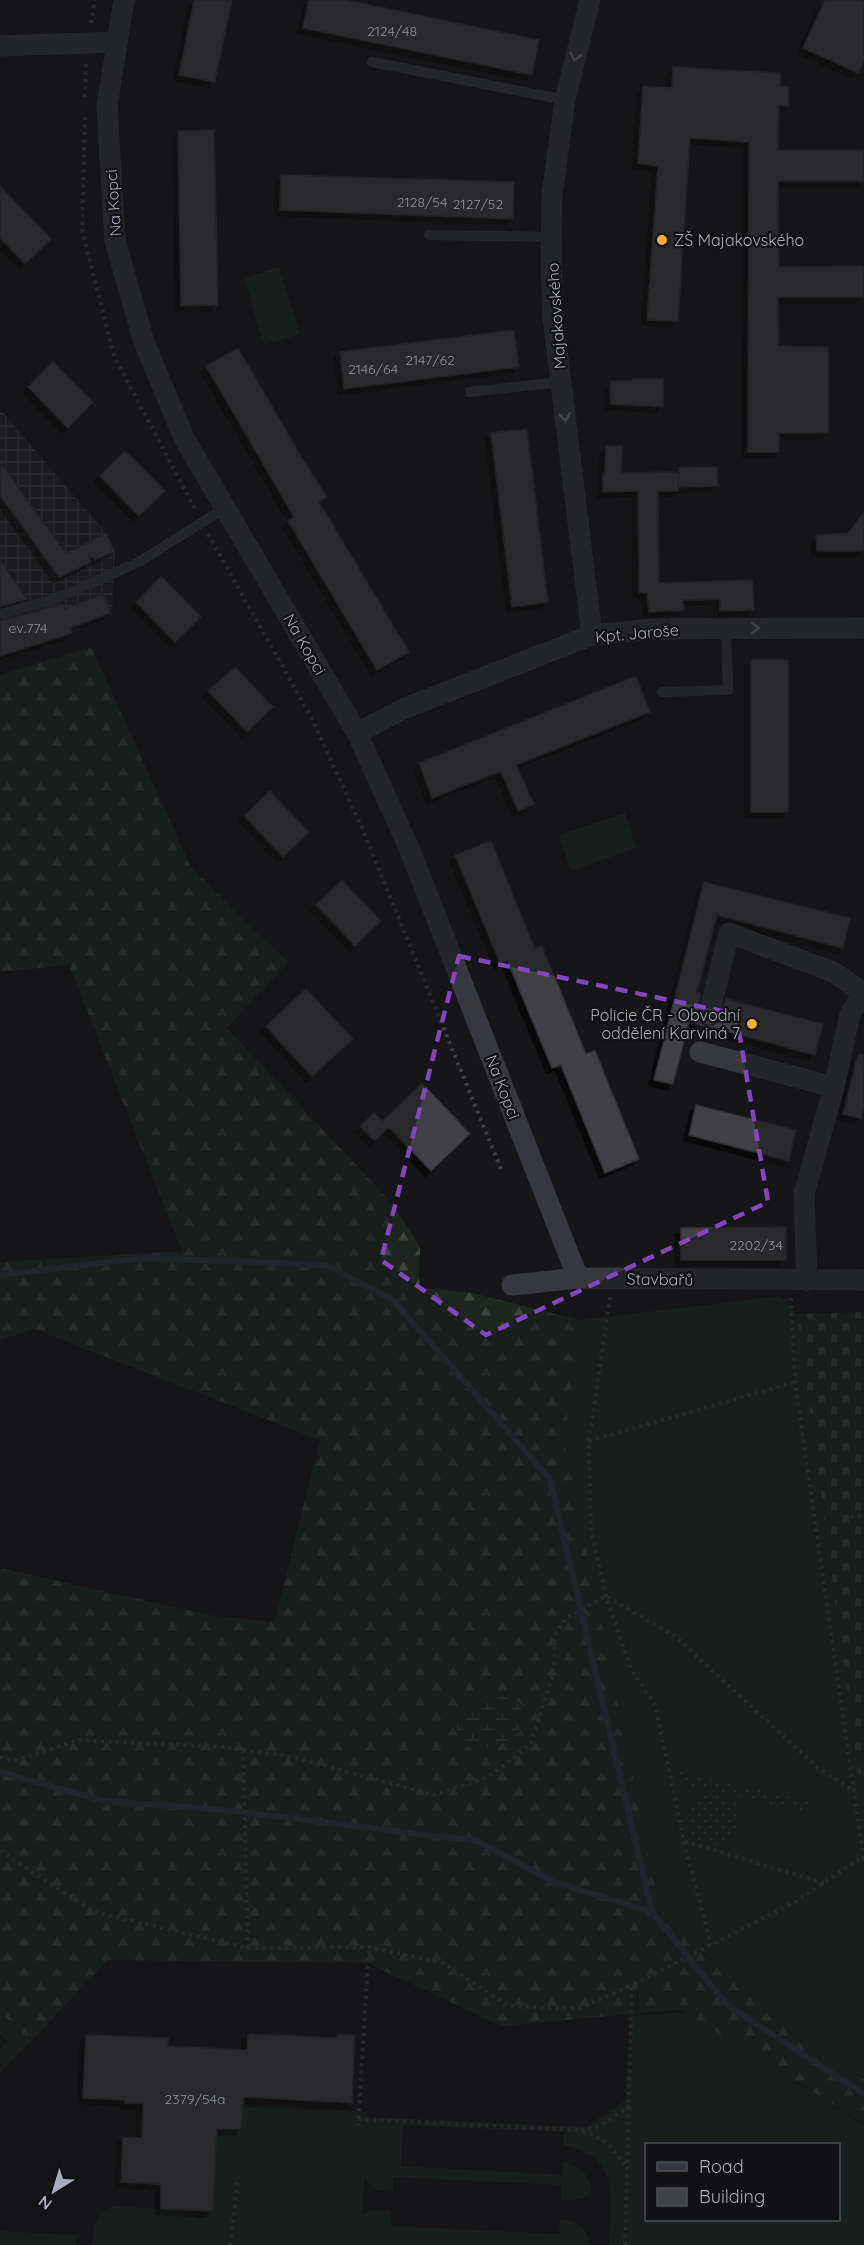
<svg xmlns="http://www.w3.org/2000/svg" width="864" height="2245" font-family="Quicksand,sans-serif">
<defs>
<pattern id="industrial-grid" width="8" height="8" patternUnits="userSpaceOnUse" patternTransform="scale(1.5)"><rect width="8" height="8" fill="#222225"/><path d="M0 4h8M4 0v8" fill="none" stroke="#3f3f43"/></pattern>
<pattern id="forest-firs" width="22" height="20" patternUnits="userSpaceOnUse" patternTransform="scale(1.5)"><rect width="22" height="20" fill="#1e261f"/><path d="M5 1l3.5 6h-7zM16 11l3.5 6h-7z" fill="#3c433d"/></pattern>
<pattern id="wetland-marsh" width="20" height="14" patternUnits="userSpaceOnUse" patternTransform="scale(1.5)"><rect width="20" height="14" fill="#1e261f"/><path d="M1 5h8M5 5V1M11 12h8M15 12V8" fill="none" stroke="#3c433d"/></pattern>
<pattern id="cemetery-stones" width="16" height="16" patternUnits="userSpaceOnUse" patternTransform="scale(1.5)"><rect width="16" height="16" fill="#1e261f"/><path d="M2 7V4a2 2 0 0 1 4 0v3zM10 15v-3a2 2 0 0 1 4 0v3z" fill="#3c433d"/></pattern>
<pattern id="park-dots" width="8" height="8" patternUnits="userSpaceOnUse" patternTransform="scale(1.5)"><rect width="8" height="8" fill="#1e261f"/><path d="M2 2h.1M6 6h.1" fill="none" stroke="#3c433d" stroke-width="1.8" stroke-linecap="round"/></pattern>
<filter id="shadow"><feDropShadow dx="-5.5" dy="5.5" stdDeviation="0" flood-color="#0009"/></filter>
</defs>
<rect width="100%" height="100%" fill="#161618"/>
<path fill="url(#industrial-grid)" d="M0,409L107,534L115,551L112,610L73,632L0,655Z"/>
<path fill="#1e261f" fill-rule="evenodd" d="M279,267L300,334L264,345L244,278Z
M625,813L636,848L571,871L559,835Z
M780,1296L797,1314L864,1818V2079L662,1920L563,1440L580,1320Z
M640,1986L637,1992V2015L686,2012L864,2125V2245H609C611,2197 622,2158 563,2145L564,2132L403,2125L401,2166L562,2175L563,2161C568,2164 576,2165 580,2169C590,2177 597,2195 581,2199C575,2200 567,2200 561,2200V2185L394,2177L393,2192C380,2191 369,2190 365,2176L362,2218C369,2207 379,2211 391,2211V2226L559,2234L560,2220C575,2221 589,2227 589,2245H92C94,2226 93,2213 113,2206L191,2211V2214L198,2215L199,2219H204V2211H213L217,2129L227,2130L242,2107L367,2112L368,2117L586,2127L625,2101L631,2001L624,1994ZM646,2144H838V2220H646Z
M0,2012L31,2041L0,2073V2050L8,2041L0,2034Z
M0,2231L77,2235L76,2245H0Z"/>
<path fill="url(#forest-firs)" d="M91,647L191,867L288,962L227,1028L392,1203L420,1247L419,1288L472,1293L580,1320L564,1440L662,1920L864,2079V2124L682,2010L637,2014L639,1987L625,1994L631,2000L630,2014L502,2026L367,1963L108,1960L31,2041L0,2012V1568L214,1616L274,1622L320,1440L34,1329L0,1340V1262L182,1251L69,965L0,972V675Z"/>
<path fill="url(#wetland-marsh)" d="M506,1696L522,1704L520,1732L498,1746L473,1751L458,1737L456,1719L477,1698Z"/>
<path fill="url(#cemetery-stones)" d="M864,1312V1818L797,1314Z"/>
<path fill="url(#park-dots)" d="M680,1772L813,1802L810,1813L678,1783Z
M708,1793L736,1803L741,1829L720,1846L693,1839L688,1811Z"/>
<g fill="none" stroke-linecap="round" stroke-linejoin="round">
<path stroke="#2c353c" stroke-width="6" d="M0,1275L145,1258L326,1265L393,1300L550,1479L652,1912L727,2005L864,2094
M0,1772L104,1801L224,1810L477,1841L554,1882L652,1912"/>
</g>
<path fill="#404145" stroke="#303034" stroke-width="1.5" filter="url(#shadow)" d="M194,0H232L215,82L179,75Z
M309,0H346L539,40L532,75L303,28Z
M825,0H864V60L858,73L803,48Z
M673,67L780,73V86L788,87V106L779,105L778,150H864V181H778L779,267L864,266V297H778L779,346L828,347V433H779V452H748L749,142L690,138L678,321L647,320L658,166L638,163L643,86L672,88Z
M214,130L218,305L181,306L178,131Z
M281,175L514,182L513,219L280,210Z
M0,186L51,239L25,264L0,238Z
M514,330L519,367L344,389L340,352Z
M238,348L302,458L327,497L319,502L409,652L377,670L288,521L294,517L206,366Z
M53,362L93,402L68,428L28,387Z
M632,379H663V407L611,404L610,381H632Z
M527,429L548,602L512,607L491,433Z
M606,446H622L621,473L678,472V491H658L659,583L752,580L754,610L720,611V599L683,600L684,610L649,612L647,593L639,592L638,491L603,492V473H605Z
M125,451L165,491L139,516L100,476Z
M0,462L66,553L106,533L114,551L95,560L88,553L91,562L59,577L0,495Z
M717,467V486L678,487L679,468Z
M864,512V551H817L816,535L848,533Z
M0,560L27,599L0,606Z
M161,576L201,617L175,642L136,602Z
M103,594L110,613L70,628L72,633L0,656V621L63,604L65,609Z
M751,660H788V812H751Z
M235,667L273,707L247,732L208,691Z
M636,676L650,712L516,765L534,804L518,811L501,771L432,798L419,763Z
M270,791L309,832L283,857L244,816Z
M491,841L535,949L542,946L586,1054L595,1051L639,1159L605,1173L561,1065L552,1068L507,960L500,963L455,855Z
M342,880L381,921L355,946L316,905Z
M704,882L850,918L843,948L717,915L697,992L701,993L697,1017L700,1023L705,1026L689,1022L673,1084L654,1080Z
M306,989L353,1039L312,1077L266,1026Z
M726,999L823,1024L815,1055L707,1026H713L719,1022Z
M858,1055H864V1107L861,1118L843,1114Z
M422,1083L470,1134L431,1171L389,1127L375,1141L360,1127L374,1113L383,1121Z
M696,1105L796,1130L789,1161L689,1135Z
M786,1227V1260H681V1228Z
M248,2034L338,2038V2035H355L352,2103L244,2097L241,2129H217L213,2211L161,2209V2184L121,2182L123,2137L142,2138L143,2103H125V2100L83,2098L86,2035L168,2038V2046L247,2050Z"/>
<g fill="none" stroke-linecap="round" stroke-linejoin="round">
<path stroke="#3d3f44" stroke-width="4" stroke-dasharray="3 4.5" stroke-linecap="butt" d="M91,23L95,0
M85,97L86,63
M85,117L82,230L114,356L196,511
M208,534L311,717L362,828L501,1169
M610,1297L589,1441L591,1530L606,1596L631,1669L655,1705L684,1841L824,1883
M791,1298L795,1382L864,1862
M589,1441L795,1382
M843,1517L864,1516
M243,1750L248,1948
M0,1757L13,1761L79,1740L224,1747L293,1757L434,1795L488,1777L530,1745L553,1675L555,1635L566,1618L606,1596L676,1637L818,1768L853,1790
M684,1842L711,1945
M0,1851L94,1912L248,1948L369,1947L443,1963L509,2006L578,2009L632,1985
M358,2119L577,2130C605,2138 610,2144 627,2168
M358,2126L369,1947
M581,2130L600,2126L629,2106
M230,2245L238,2177
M625,2245L632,1985L797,1901L862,1857"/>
<path stroke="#37383d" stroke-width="10" d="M372,62L565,100
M429,235L552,237
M470,392L561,382
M0,614L55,599L139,562L225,508
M662,692L728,690L726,628"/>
<path stroke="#37383d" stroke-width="21" d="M124,0L107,106L115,241L144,342L184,438L357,733L409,848L578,1278
M590,0L565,100L552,195L551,260L553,318L592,635
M0,46L116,42
M357,733L403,709L592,635L652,629L864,628
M709,1014L729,933L833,972L864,993
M700,1052L834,1087
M807,1281L804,1194L834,1087L850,1014L863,993
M512,1285L578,1278L864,1280"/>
</g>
<defs><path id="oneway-chevron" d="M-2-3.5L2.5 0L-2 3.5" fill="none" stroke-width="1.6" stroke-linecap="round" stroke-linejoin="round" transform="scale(1.5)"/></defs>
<g stroke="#757881">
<use href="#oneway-chevron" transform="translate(575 57) rotate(104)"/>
<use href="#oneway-chevron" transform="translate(565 417) rotate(83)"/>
<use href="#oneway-chevron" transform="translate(755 628)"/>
</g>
<path d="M0 0H864V2245H0ZM459,956L736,1014L768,1202L486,1335L381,1260Z" fill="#161618" fill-opacity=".55" fill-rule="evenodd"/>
<path fill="none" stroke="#8446be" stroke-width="4.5" stroke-dasharray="12 8" stroke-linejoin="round" d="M459,956L736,1014L768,1202L486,1335L381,1260Z"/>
<g fill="#f2b134" stroke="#111113" stroke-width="2">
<circle cx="662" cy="240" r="6"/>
<circle cx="752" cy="1024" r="6"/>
</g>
<g text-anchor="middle" stroke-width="4.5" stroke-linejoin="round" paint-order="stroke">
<g font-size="14" fill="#8e929b">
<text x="392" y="36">2124/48</text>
<text x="422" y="207">2128/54</text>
<text x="478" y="209">2127/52</text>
<text x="430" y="365">2147/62</text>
<text x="373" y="374">2146/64</text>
<text x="28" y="633">ev.774</text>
<text x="756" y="1250">2202/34</text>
<text x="195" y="2104">2379/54a</text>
</g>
<g font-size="16" fill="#a8adb8" stroke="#111113">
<text transform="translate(113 203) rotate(-94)" y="6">Na Kopci</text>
<text transform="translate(556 316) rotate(-94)" y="6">Majakovského</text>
<text transform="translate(637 633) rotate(-5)" y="6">Kpt. Jaroše</text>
<text transform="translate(305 644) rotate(60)" y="6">Na Kopci</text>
<text transform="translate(503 1087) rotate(69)" y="6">Na Kopci</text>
<text transform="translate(660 1279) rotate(1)" y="6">Stavbařů</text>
</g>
<g font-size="16" fill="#a8adb8" stroke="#111113" text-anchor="start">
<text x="674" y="246">ZŠ Majakovského</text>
<text x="740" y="1021" text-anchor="end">Policie ČR - Obvodní<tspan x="740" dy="18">oddělení Karviná 7</tspan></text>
</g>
</g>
<rect x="645" y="2143" width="195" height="78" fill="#111113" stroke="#4d4f55" stroke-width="1.5"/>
<rect x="657" y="2162" width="30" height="9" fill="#37383d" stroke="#4d4f55" stroke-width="1.5"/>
<text x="699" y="2173" font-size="18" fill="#a8adb8">Road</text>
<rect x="657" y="2188" width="30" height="18" fill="#404145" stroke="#4d4f55" stroke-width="1.5"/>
<text x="699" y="2203" font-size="18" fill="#a8adb8">Building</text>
<g transform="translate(54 2191) rotate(217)" stroke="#111113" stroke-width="4.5" paint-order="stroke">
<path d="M0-4.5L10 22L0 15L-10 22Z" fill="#a8adb8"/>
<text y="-9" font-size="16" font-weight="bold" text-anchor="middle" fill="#a8adb8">N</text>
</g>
</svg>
